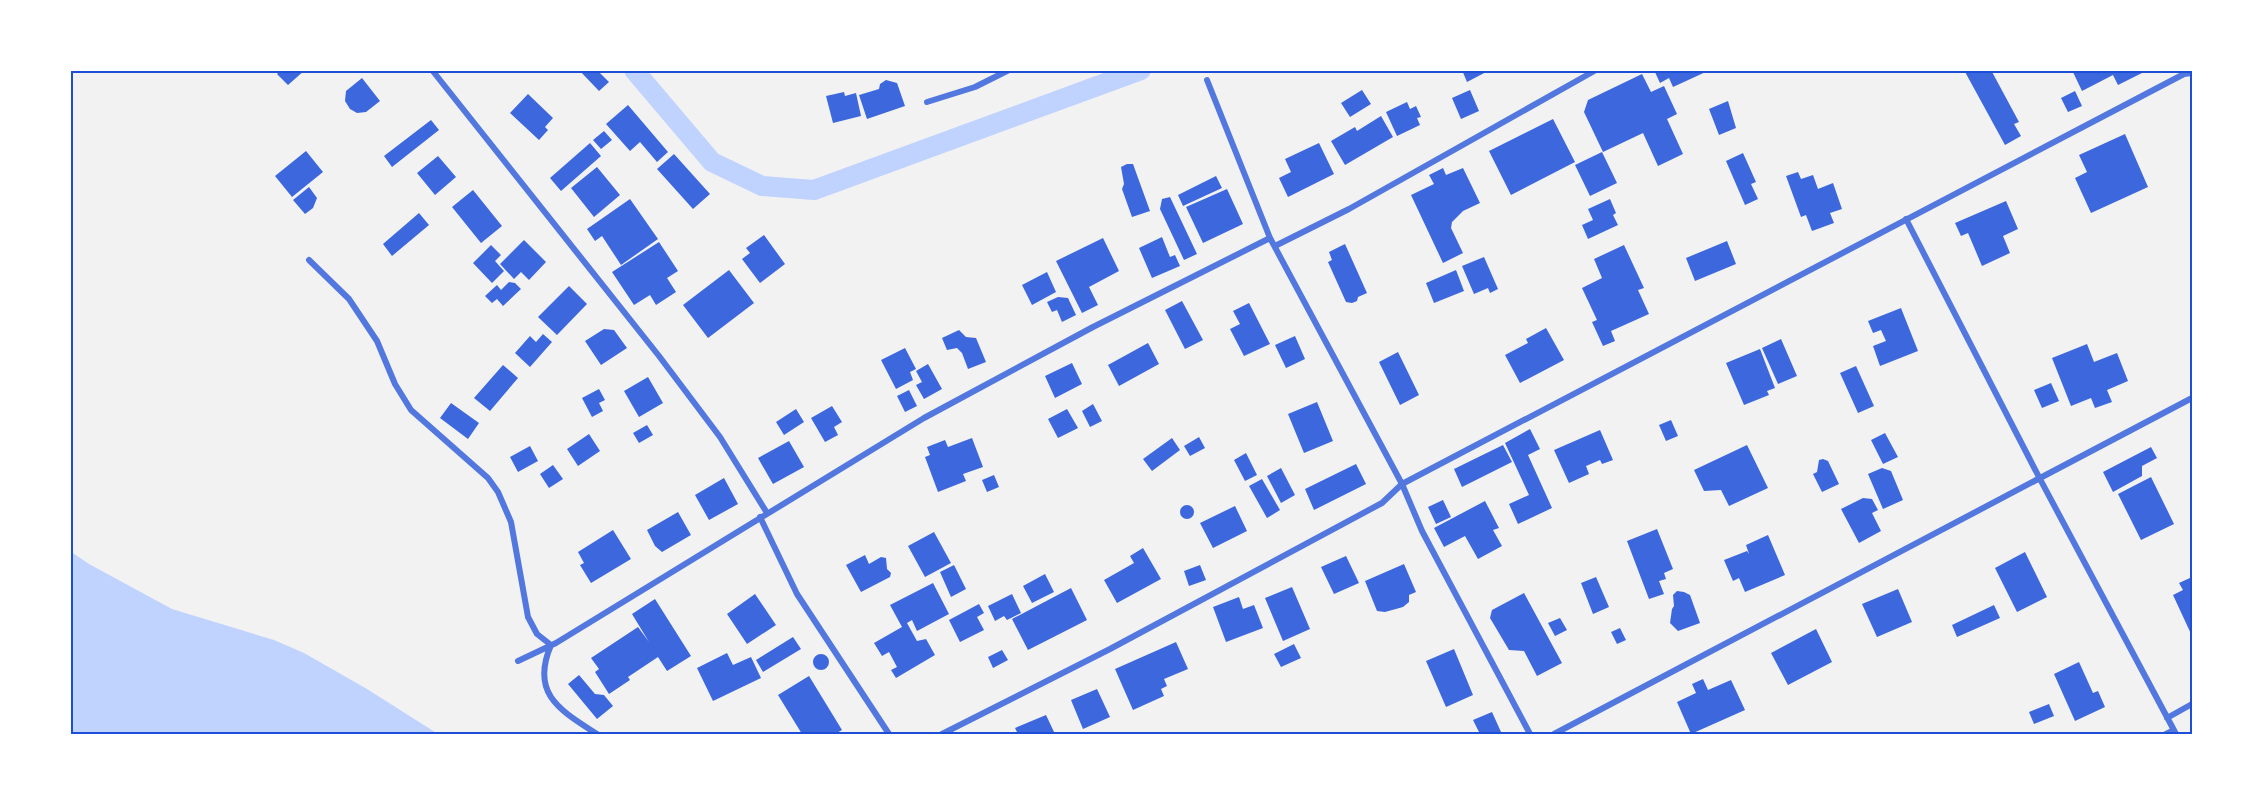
<svg xmlns="http://www.w3.org/2000/svg" width="2263" height="805" font-family="Inter,sans-serif">
<rect width="100%" height="100%" fill="#f2f2f2"/>
<path fill="#bfd3fe" d="M70,551L89,564L172,609L274,640L304,653L367,689L438,734H71Z"/>
<g fill="none" stroke-linecap="round" stroke-linejoin="round">
<path stroke="#bfd3fe" stroke-width="20" d="M634,70L712,162L762,186L814,190L1141,70"/>
</g>
<path fill="#3d67dc" d="M281,70H305L288,85L277,74Z
M579,70H597L609,82L599,91Z
M1462,70H1490L1467,82Z
M1654,70H1710L1673,87L1669,78L1660,83Z
M1964,70H1991L2019,122L2014,124L2021,136L2005,145Z
M2072,70H2141L2142,73L2118,85L2113,75L2082,91Z
M1642,74L1651,92L1664,86L1677,114L1667,119L1683,154L1658,166L1643,133L1603,152L1584,112L1588,100Z
M362,78L380,101L366,112L357,113L350,109L345,101L346,91Z
M886,80L897,83L905,106L867,119L859,95L879,89L880,84Z
M1362,90L1371,104L1350,117L1341,103Z
M1470,90L1479,111L1461,119L1452,98Z
M2075,91L2082,106L2068,112L2061,98Z
M844,92L845,96L856,93L861,116L833,123L826,96Z
M528,94L553,118L545,127L548,130L539,140L510,113Z
M1728,101L1736,128L1719,135L1709,109Z
M1407,102L1410,109L1416,106L1421,117L1417,118L1420,125L1397,136L1386,112Z
M628,105L668,152L657,162L640,142L630,151L606,124Z
M1381,116L1393,137L1345,165L1331,141L1355,127L1357,131Z
M1553,119L1575,162L1511,195L1489,151Z
M431,120L439,130L392,167L384,156Z
M604,131L612,140L601,149L593,140Z
M2125,134L2148,187L2091,213L2075,178L2087,172L2079,155Z
M590,143L601,156L561,191L550,178Z
M1319,143L1334,174L1288,197L1279,178L1291,172L1285,159Z
M306,151L323,172L292,197L275,176Z
M1602,152L1617,183L1590,196L1575,165Z
M1743,153L1756,182L1751,184L1758,199L1745,205L1726,161Z
M674,154L710,194L693,209L657,169Z
M438,156L456,177L435,195L417,173Z
M1127,164H1133L1150,211L1132,217L1122,189L1124,184L1121,167Z
M597,167L620,195L594,217L571,188Z
M1443,168L1446,175L1463,168L1480,203L1463,211L1452,222L1451,228L1463,253L1443,263L1411,195L1434,184L1429,175Z
M1798,172L1801,179L1813,175L1818,189L1833,183L1842,209L1830,213L1834,223L1812,231L1806,215L1801,217L1786,176Z
M1216,176L1222,188L1183,206L1178,195Z
M309,187L317,198L313,208L305,214L293,200Z
M1227,189L1243,224L1203,243L1186,207Z
M473,190L502,226L481,243L452,207Z
M1170,197L1197,254L1184,260L1160,209L1162,199Z
M630,199L658,239L621,265L602,236L595,241L587,229Z
M1610,199L1616,213L1613,215L1618,225L1588,239L1582,225L1593,220L1588,209Z
M2006,201L2018,229L2003,236L2010,253L1982,266L1968,233L1961,236L1955,223Z
M419,213L429,225L392,256L383,244Z
M764,235L785,264L760,283L742,259L750,253L746,248Z
M1162,237L1170,257L1175,255L1180,266L1152,278L1139,248Z
M1103,238L1119,271L1089,287L1098,305L1082,313L1056,261Z
M524,240L546,262L529,280L521,272L514,279L500,264Z
M1727,241L1736,264L1695,281L1686,258Z
M659,242L678,271L667,278L676,292L656,305L650,295L634,305L612,272Z
M1345,244L1367,293L1358,297L1357,301L1352,303L1346,302L1328,262L1332,260L1329,252Z
M491,245L501,255L495,261L504,271L492,283L473,263Z
M1624,245L1644,288L1638,290L1649,314L1611,331L1615,341L1603,346L1592,322L1597,320L1582,288L1602,278L1594,259Z
M1484,257L1498,289L1490,293L1488,288L1474,294L1462,266Z
M729,270L754,303L708,338L683,305Z
M1456,270L1464,291L1434,303L1426,283Z
M1047,272L1056,292L1032,305L1022,285Z
M509,282L515,283L521,289L503,306L497,299L492,303L485,296L497,285L501,290Z
M569,286L587,304L557,335L538,317Z
M1058,297L1068,298L1076,315L1062,322L1057,310L1052,312L1047,302Z
M1182,301L1203,340L1185,349L1165,310Z
M1249,303L1270,344L1244,356L1230,329L1240,324L1233,311Z
M1901,308L1918,351L1880,366L1873,346L1886,341L1881,330L1873,333L1868,321Z
M1546,328L1564,360L1520,383L1505,355L1528,343L1526,339Z
M604,329L614,330L627,348L601,365L585,341Z
M959,330L966,337L976,338L986,362L968,369L962,353L957,348L947,350L942,338Z
M543,334L552,342L530,367L515,353L530,336L536,342Z
M1295,336L1305,359L1286,368L1275,345Z
M1781,339L1797,376L1778,384L1762,348Z
M1148,343L1159,364L1119,386L1108,365Z
M2087,344L2094,362L2117,353L2128,381L2107,390L2112,402L2095,408L2091,398L2071,406L2052,358Z
M905,348L916,369L910,372L913,380L896,389L881,360Z
M1760,349L1775,388L1767,391L1769,395L1744,405L1726,363Z
M1398,352L1419,395L1400,405L1379,362Z
M1072,363L1082,384L1055,398L1045,376Z
M928,364L942,389L924,399L916,385L922,382L916,371Z
M503,365L518,378L490,411L474,398Z
M1856,366L1874,406L1858,413L1840,373Z
M648,377L663,403L639,417L624,391Z
M2051,383L2059,401L2042,408L2034,390Z
M599,389L605,400L599,403L603,411L592,417L582,398Z
M909,390L917,406L905,412L897,396Z
M1317,402L1333,441L1304,453L1288,414Z
M451,403L479,423L468,439L440,418Z
M1093,404L1102,421L1090,427L1082,411Z
M832,406L842,422L834,427L838,435L825,442L811,418Z
M796,409L804,422L784,435L776,422Z
M1067,409L1078,428L1058,438L1048,419Z
M1671,420L1678,436L1666,441L1659,425Z
M647,425L653,435L639,443L633,433Z
M1530,429L1540,449L1528,455L1552,508L1518,524L1509,504L1529,495L1505,443Z
M1600,430L1613,460L1602,464L1600,460L1586,466L1589,474L1569,483L1554,450Z
M1885,433L1898,457L1883,464L1871,440Z
M589,434L600,451L578,466L567,449Z
M1199,437L1205,448L1190,456L1184,446Z
M972,438L983,467L963,474L966,481L938,492L925,457L930,455L927,447L945,440L948,447Z
M1172,438L1180,450L1152,471L1143,459Z
M789,441L804,467L773,484L758,458Z
M1503,445L1512,462L1462,487L1454,469Z
M1747,445L1768,488L1729,506L1721,490L1704,491L1694,470Z
M530,446L538,461L518,472L510,457Z
M2151,447L2157,458L2142,466V476L2113,492L2103,472Z
M1246,453L1257,475L1245,481L1234,460Z
M1823,459L1828,461L1839,484L1822,492L1813,474L1817,472L1819,460Z
M1356,464L1366,484L1314,510L1305,489Z
M553,465L563,479L549,488L540,474Z
M1281,468L1295,495L1281,503L1267,476Z
M1882,468L1891,471L1903,500L1883,509L1868,474Z
M994,475L999,487L987,492L982,480Z
M2151,477L2174,524L2141,540L2118,494Z
M724,478L738,504L709,520L695,495Z
M1262,479L1280,510L1267,518L1249,486Z
M1863,498L1872,499L1878,510L1872,513L1881,531L1859,543L1841,509Z
M1443,500L1451,517L1436,524L1428,507Z
M1485,501L1499,528L1493,530L1502,546L1478,559L1465,536L1444,547L1434,528Z
M1180 512a7 7 0 1 1 14 0a7 7 0 1 1-14 0Z
M1235,506L1247,531L1213,548L1200,523Z
M678,512L691,535L662,552L655,546L647,530Z
M1657,529L1673,569L1664,573L1666,579L1659,581L1664,594L1649,599L1627,541Z
M613,530L631,559L591,583L580,565L584,563L578,552Z
M934,532L951,563L925,577L908,546Z
M1768,535L1785,575L1745,592L1739,578L1733,581L1724,560L1747,551L1749,554L1746,545Z
M1143,548L1161,579L1117,603L1104,580L1134,563L1130,556Z
M2025,552L2047,597L2017,612L1995,568Z
M865,555L869,564L881,557L886,558L887,569L891,573L890,577L861,592L846,565Z
M1346,556L1359,583L1334,594L1321,567Z
M1404,564L1416,592L1409,595V602L1403,607L1385,612L1377,611L1365,581Z
M954,565L966,589L951,597L940,572Z
M1200,565L1206,580L1189,586L1184,571Z
M1045,574L1054,592L1032,603L1023,586Z
M1596,577L1609,607L1593,614L1581,583Z
M2192,577V636L2173,595L2183,590L2179,583Z
M933,583L949,614L917,631L912,620L907,623L917,641L926,639L935,655L896,678L891,670L897,667L889,652L882,656L874,643L902,627L890,605Z
M1292,587L1310,629L1283,641L1265,598Z
M1071,588L1087,620L1028,650L1012,619Z
M1898,589L1912,622L1877,637L1862,604Z
M1677,591L1684,592L1690,595L1700,623L1678,631L1670,623L1672,609L1674,606L1673,595Z
M1524,593L1562,663L1537,676L1524,651L1509,650L1490,618L1492,610Z
M755,594L776,625L747,644L727,614Z
M1012,594L1021,613L1007,620L1004,616L995,621L988,606Z
M1239,597L1243,609L1254,605L1263,628L1226,642L1213,607Z
M655,599L691,656L667,671L658,657L628,677L630,680L609,694L595,672L599,669L591,658L638,627L649,642L632,614Z
M979,604L984,613L977,617L984,630L960,642L949,620Z
M1994,605L2000,618L1957,637L1952,625Z
M1560,618L1567,630L1555,636L1548,623Z
M1620,628L1626,640L1617,644L1611,632Z
M1816,629L1832,662L1788,685L1771,653Z
M793,637L801,649L763,672L756,660Z
M1176,642L1188,669L1164,679L1167,686L1161,689L1164,696L1133,710L1115,669Z
M1294,644L1301,658L1281,667L1274,654Z
M1454,649L1473,695L1446,707L1426,661Z
M1002,650L1008,660L993,668L988,657Z
M727,653L733,665L751,657L761,678L713,701L697,668Z
M813 662a8 8 0 1 1 16 0a8 8 0 1 1-16 0Z
M2079,662L2093,693L2098,691L2105,707L2075,721L2054,674Z
M579,675L595,694L604,695L613,706L597,719L568,684Z
M809,676L842,730L835,734H802L778,695Z
M1703,679L1708,690L1731,680L1745,710L1691,734L1677,702L1696,693L1692,684Z
M1097,689L1110,717L1083,729L1071,700Z
M2049,704L2054,716L2034,724L2029,712Z
M1492,712L1501,732L1495,734H1480L1473,720Z
M1046,715L1055,734H1018L1015,728Z"/>
<g fill="none" stroke-linecap="round" stroke-linejoin="round">
<path stroke="#5277de" stroke-width="6" d="M432,70L659,356L720,437L767,513
M1207,80L1270,238L1402,484L1422,531L1530,734
M927,102L975,87L1009,70
M1906,219L2040,479L2176,734
M1275,246L1349,209L1596,70
M309,260L349,299L377,341L395,384L411,410L488,478L498,492L511,522L528,617L537,634L551,645C530,694 560,710 597,734
M760,517L797,594L889,734
M518,661L556,643L924,418L1093,327L1270,238
M2167,718L2192,704
M942,734L1110,649L1382,503L1402,484L2184,74L2192,73
M1554,734L2192,398
M2166,734L2174,730"/>
</g>
<rect width="2263" height="805" fill="none" stroke="#ffffff" stroke-width="144"/>
<rect x="72" y="72" width="2119" height="661" fill="none" stroke="#1d4ed8" stroke-width="2"/>
</svg>
